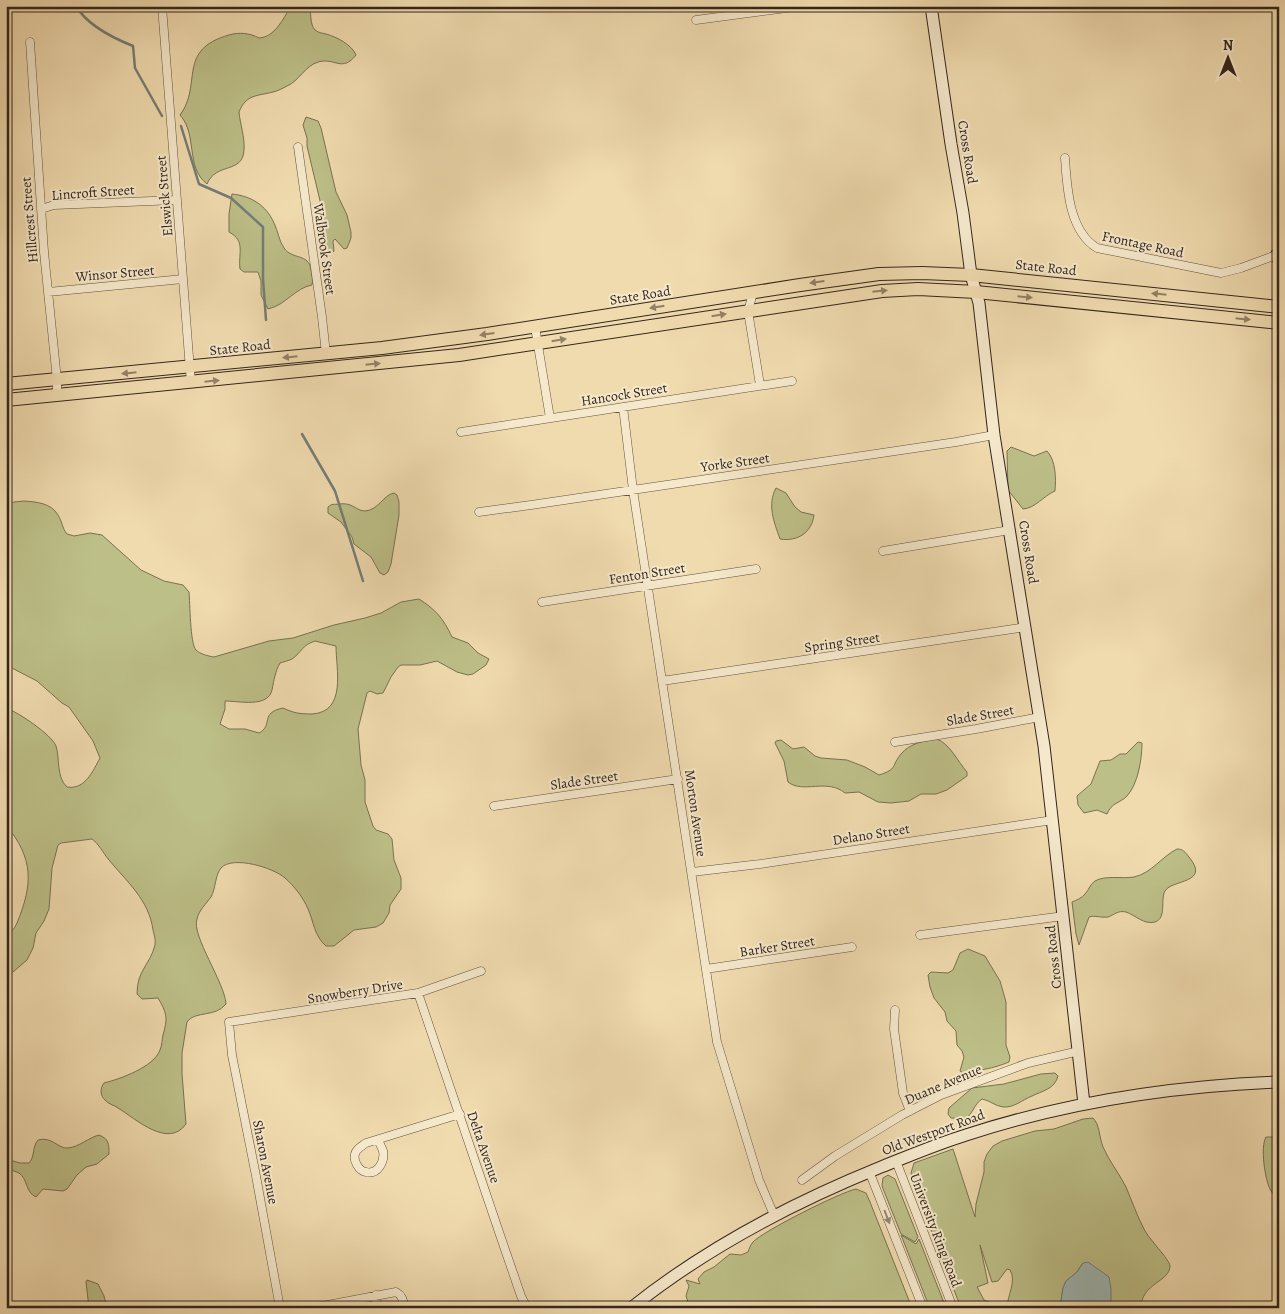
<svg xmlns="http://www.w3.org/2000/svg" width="1285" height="1314" font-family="Alegreya,serif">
<rect width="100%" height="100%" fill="#f0dbaf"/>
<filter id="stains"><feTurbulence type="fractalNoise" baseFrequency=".004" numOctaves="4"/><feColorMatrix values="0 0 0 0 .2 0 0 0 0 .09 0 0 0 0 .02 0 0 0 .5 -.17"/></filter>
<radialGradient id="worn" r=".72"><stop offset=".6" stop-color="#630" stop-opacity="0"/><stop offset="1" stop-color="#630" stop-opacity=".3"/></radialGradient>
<path fill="#bdbf88" stroke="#787252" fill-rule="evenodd" d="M291,6H309C312,13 309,23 315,30C319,33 322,33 326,34C337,37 352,45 356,55C342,73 335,57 318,62C305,66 299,81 287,86C283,88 278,91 273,92C258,96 246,94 239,112C240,124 245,137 244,150C243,174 216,162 207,184C185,167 198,135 180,115C203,84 176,50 229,35C239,32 250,33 259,38C275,37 283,19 291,6Z
M306,117L318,121L321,128L336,192L347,215L351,232V238L347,248L344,249L335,239L333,241L334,251L330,255L324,250L321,223L322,209L307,146V138L303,125Z
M232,194C251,196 266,205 274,223C278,231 279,241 284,248C292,260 309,253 311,270C312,275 313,280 312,285C295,288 286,305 268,309L261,295V281L258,272H244L240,269C238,253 246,241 229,232V214Z
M1011,447L1034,456L1047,451C1056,461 1056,478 1055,491C1043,496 1036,508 1023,509L1008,490L1007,451Z
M776,488L786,493L795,507L801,512L814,515C812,532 798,542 780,539C774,522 767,505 776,488Z
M394,493L397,495L399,502V515L391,564L388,572L384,575L380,573L371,557L354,544L352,537L341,522L328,513V507C333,503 333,505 339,504C353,502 356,511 365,511C379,510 383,495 394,493Z
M24,501C37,502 51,503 58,515C62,521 62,528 67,534L74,536L90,533L102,535L141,570L164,581L183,585L189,592C190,602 190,644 196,650C200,654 208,656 214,657L269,641L293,638L334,625L365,618L381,613L401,602L419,599C436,610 443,618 452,637L468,643L478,653L489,659L486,665L473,674L468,675L457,672L437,661L420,665H401L398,667L391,677L383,693L377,694L370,691L367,693L358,729L361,765L365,780V802L373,826L376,830L388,834L392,839L394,860L401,878V889L390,905L389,913L383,923L376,927L354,930L334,946H326C314,936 314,922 308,909C303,897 294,886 285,878C274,868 233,855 221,868C215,875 216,888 211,897C206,904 199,910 197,919C191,935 225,983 226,1004C215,1018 196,1010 187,1022L182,1053V1074L186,1124C168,1149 136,1119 118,1108C114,1105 108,1104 105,1100C100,1096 100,1088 104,1083C120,1079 154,1067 160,1050C162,1045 162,1040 163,1035C168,1018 167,1013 158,998L142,999L137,994C137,970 150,965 155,945C156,939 154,935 153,930C149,900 127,882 109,860C103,853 99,844 92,839L61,843L58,845L52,868L49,909L44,921L36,933L33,948L27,960L6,978C6,970 4,945 7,939C9,933 15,929 17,923C33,884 34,859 6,825V708C18,712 52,735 56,746C60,758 56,777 67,787C85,790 93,771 100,758L93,741L69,707L62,703L37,681L6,665V506L14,502ZM315,641L336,646C336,669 347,712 312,714C299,714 294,713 283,708C259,713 274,725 259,733L245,729H229L220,724L225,709V701C239,701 268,708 272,690C274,680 275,672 280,663C283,662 288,661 292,659C302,652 302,645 315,641Z
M937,739C950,744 958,762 967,772V776L947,790L936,794H921L909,801L891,803L878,802L859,792L845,793C827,778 803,794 788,782L784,761L775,743L776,741L781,740L793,749L804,747L815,756L821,758L847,760L865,767L879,775C898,769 891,766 901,754C910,743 924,741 937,739Z
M1138,742L1142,743C1142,759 1138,784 1127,796C1119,804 1112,802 1107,814L1097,810L1084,813L1078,805L1077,796L1091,784L1100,761L1111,760L1120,754H1126Z
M1177,849C1183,849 1185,852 1189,857C1211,884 1172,879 1165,891C1160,900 1167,918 1155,922C1144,925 1135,915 1126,912C1118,910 1114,915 1108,917C1101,918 1095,915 1089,917L1079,945L1076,934L1072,902C1077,900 1082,898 1085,894C1089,890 1090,884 1095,881C1105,875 1122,879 1134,877C1152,873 1161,857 1177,849Z
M968,949L985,956L1000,981L1006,1002V1045L1010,1057L1009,1062C992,1069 980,1070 963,1073L960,1071L964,1057L962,1051L957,1045L956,1031L947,1021L945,1012L934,998L930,987L928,975L931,972L948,973L953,970L960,953Z
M1055,1073L1058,1076C1055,1089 1042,1091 1032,1096C1022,1100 1014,1108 1003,1107C995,1106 989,1100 982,1099C974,1104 973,1114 965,1119L951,1118L948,1114L949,1108L972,1088L1004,1084L1041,1074Z
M1093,1118C1100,1125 1099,1137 1103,1147C1109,1161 1119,1173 1126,1187C1132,1201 1137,1216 1144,1229C1148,1238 1170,1260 1170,1266C1170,1282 1141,1283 1141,1308H1111V1303L1083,1263L1077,1272L1066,1281L1063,1288L1060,1308H1007C1007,1296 1017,1281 1010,1270L1007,1269L998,1281L992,1282L980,1245L988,1283L977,1287L984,1300L994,1304L996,1308H961L913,1183L911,1173L914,1163L953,1149L975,1217L976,1204L984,1172V1162L987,1154L993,1146L1002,1141L1035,1131L1054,1129L1083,1119Z
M99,1135C109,1139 109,1144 109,1154L97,1164L86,1167L77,1175L67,1189L63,1191L43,1189L36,1197C25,1192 28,1179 19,1173C15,1171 10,1170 6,1168V1159L20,1163H29C35,1157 32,1147 38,1140C52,1136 58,1149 68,1148C79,1147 88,1138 99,1135Z
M1266,1137H1277L1279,1139V1200C1276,1197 1273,1194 1271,1191C1265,1181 1260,1147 1266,1137Z
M888,1175L895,1179L918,1237L915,1242L901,1234L882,1186L883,1178Z
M856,1189L866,1193L870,1202L912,1308H690L686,1296L689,1286L686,1280L700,1284L698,1279L704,1272L714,1267L730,1254L741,1255L748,1252C749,1249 751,1244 753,1242C763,1231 841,1192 856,1189Z
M901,1235L916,1244L919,1239L946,1308L929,1306Z
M87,1280L98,1284L104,1296L107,1308H89L86,1282Z"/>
<path fill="#9eb8b6" stroke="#747d78" d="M1088,1262L1109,1277L1111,1289V1308H1060L1063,1288L1066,1281L1077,1272L1083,1263Z"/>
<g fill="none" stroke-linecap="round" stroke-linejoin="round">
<path stroke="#747d78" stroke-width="2.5" d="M76,6C87,25 113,38 133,46L135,68L162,116
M181,126L199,184L231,198L263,227V279L266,320
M302,434L335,491L363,581"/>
<defs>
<path id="street" d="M162,6L191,383
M696,20L802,6
M30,42L44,252L57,380V396
M298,147L322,317L326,354
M1065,158C1067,188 1069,231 1097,248L1221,273L1241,268L1279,254
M41,209L54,205L176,200
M48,292L183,279
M753,293L748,311L760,385
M535,327L550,418
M623,407L633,490L717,1042L759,1180L774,1215
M461,432L792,381
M479,512L531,505L956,442L994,435
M883,551L1010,530
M542,602L756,569
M662,681L1026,627
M895,742L976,729L1040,717
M494,806L678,779
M692,872L760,864L1053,820
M920,935L1064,916
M706,969L852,947
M418,993L499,1232L521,1296L527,1308
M895,1010L894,1029L903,1093L910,1111
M378,1140C380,1144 382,1148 383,1151C385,1161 378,1175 366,1172C359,1171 353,1161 355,1154C356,1149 362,1146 366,1143L460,1114
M896,1161L953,1308
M869,1171L923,1308
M802,1180L835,1156L902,1115L941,1095L1028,1063L1079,1051
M376,1295L377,1308
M280,1308L256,1176L232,1055L229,1022L418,993L481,971
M312,1308L396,1292C402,1295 404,1300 404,1308"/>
<path id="secondary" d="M931,6L951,144L963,213L971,275L979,303L994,435L1044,746L1084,1104
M631,1308C706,1248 792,1203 881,1167C909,1156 937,1144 966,1135C1067,1102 1173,1086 1279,1082"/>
<path id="primary" d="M1277,255L1279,260
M6,384L382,348L487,334L800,285L879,274L922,273L971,275L1279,307
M6,400L459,355L882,291L918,289L976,292L1279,323"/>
</defs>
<use href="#street" stroke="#635241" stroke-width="9"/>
<use href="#secondary" stroke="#34251c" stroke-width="13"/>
<use href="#primary" stroke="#34251c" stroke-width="14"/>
<use href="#street" stroke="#f5e8cb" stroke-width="8"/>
<use href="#secondary" stroke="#f5e8cb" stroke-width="11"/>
<use href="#primary" stroke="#f0dbaf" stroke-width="12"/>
</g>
<defs><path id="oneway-solid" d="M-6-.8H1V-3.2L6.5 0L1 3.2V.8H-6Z" transform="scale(1.25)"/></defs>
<g fill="#928066">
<use href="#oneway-solid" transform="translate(817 282) rotate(172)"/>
<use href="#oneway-solid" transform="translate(880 291) rotate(-6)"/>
<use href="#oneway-solid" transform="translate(1159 294) rotate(-174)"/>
<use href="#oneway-solid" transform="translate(1025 297) rotate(6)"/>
<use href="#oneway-solid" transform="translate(657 307) rotate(171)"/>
<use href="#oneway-solid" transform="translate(719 315) rotate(-9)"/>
<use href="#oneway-solid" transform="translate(1243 319) rotate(6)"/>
<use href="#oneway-solid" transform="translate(487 334) rotate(172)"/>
<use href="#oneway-solid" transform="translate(559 340) rotate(-9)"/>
<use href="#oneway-solid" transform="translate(290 357) rotate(174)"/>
<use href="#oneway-solid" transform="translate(373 364) rotate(-6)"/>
<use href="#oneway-solid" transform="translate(129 373) rotate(174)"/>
<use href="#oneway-solid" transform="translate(212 381) rotate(-6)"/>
</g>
<use fill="#948674" href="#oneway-solid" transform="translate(887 1217) rotate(69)"/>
<g text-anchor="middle" stroke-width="4" stroke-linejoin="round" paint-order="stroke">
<g font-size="14" fill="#34251c" stroke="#f5e8cb">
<text transform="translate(968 152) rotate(81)" y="5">Cross Road</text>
<text transform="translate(93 192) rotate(-4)" y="5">Lincroft Street</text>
<text transform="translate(164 196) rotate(-95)" y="5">Elswick Street</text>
<text transform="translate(29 220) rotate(-95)" y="5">Hillcrest Street</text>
<text transform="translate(1143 244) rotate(12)" y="5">Frontage Road</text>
<text transform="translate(325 249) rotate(82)" y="5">Walbrook Street</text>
<text transform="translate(1046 267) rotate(6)" y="5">State Road</text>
<text transform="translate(115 273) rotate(-5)" y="5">Winsor Street</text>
<text transform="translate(640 295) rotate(-9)" y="5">State Road</text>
<text transform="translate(240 347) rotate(-6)" y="5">State Road</text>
<text transform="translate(624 394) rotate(-9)" y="5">Hancock Street</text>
<text transform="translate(735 462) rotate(-8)" y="5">Yorke Street</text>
<text transform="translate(1029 552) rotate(81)" y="5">Cross Road</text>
<text transform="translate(647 573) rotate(-9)" y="5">Fenton Street</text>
<text transform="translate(842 642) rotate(-8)" y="5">Spring Street</text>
<text transform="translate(980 715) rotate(-10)" y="5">Slade Street</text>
<text transform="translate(584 780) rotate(-8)" y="5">Slade Street</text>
<text transform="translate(696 813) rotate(82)" y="5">Morton Avenue</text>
<text transform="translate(871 834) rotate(-9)" y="5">Delano Street</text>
<text transform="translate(777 946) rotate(-9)" y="5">Barker Street</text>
<text transform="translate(1053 957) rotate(-96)" y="5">Cross Road</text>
<text transform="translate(355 991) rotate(-9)" y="5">Snowberry Drive</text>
<text transform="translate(943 1084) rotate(-23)" y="5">Duane Avenue</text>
<text transform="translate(933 1132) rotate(-20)" y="5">Old Westport Road</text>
<text transform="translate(484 1147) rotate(71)" y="5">Delta Avenue</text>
<text transform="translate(266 1162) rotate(79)" y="5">Sharon Avenue</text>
<text transform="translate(936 1230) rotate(69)" y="5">University Ring Road</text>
</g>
</g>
<rect width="1285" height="1314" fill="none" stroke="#f0dbaf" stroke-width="25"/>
<rect x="8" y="8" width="1270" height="1299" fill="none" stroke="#34251c" stroke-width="2.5"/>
<rect x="12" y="12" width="1260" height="1289" fill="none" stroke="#34251c"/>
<g transform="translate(1228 58)" stroke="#f5e8cb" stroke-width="4" paint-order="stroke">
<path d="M0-4L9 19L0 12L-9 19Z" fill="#34251c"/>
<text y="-8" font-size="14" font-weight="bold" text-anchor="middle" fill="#34251c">N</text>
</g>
<rect width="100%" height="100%" filter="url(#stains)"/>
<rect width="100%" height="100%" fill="url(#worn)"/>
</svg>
